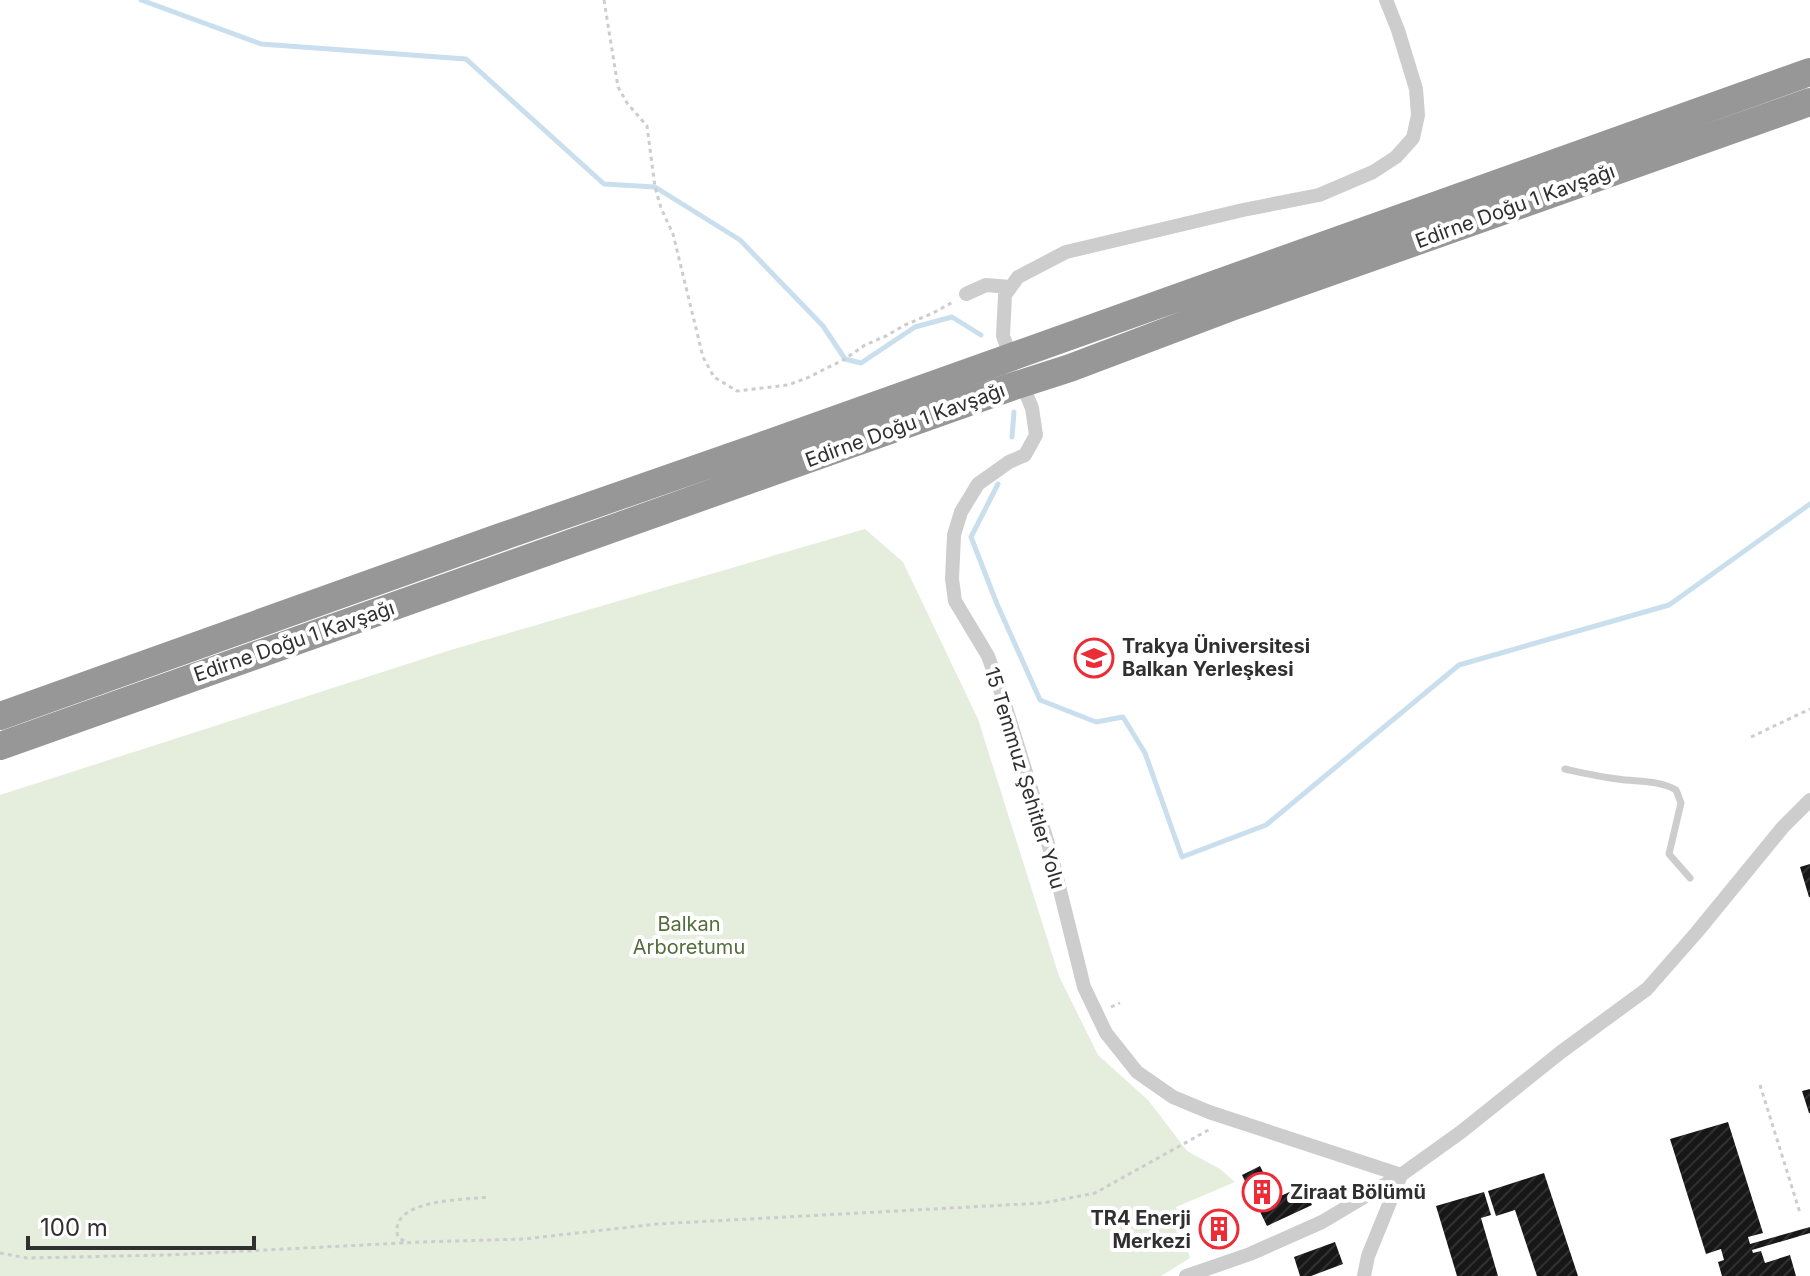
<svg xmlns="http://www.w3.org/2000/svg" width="1810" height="1276" font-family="Inter,sans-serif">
<defs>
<pattern id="building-hatch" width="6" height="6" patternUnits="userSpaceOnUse" patternTransform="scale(2)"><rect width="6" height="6" fill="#171717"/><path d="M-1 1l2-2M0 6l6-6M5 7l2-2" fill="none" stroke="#303030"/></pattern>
</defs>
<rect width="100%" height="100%" fill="#fff"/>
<path fill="#e5eddd" d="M865,529L903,562L978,719L1059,976L1098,1055L1148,1100L1187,1151L1220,1169L1235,1182L1176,1207L1190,1258L1161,1276H0V795L454,649Z"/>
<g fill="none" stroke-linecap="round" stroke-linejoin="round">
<path stroke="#c9dfee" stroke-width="5" d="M141,0L261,44L466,59L604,184L655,187L740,240L823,326L845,359L861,363L915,327L952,317L981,335
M1012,437L1014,412
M998,484L971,537L997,604L1040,700L1096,722L1123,717L1145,753L1182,857L1266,825L1459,665L1669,605L1810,504"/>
</g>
<path fill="url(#building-hatch)" d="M1810,864V897H1809L1800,867Z
M1810,1089V1113H1809L1802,1091Z
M1728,1122L1763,1233L1748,1237L1750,1244L1810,1227V1233L1752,1250L1753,1253L1761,1251L1765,1263L1790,1255L1796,1276H1722L1718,1262L1724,1260L1721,1249L1706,1254L1670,1139Z
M1260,1166L1276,1198L1303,1186L1312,1205L1267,1226L1242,1175Z
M1544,1173L1578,1276H1537L1515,1210L1496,1216L1488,1191Z
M1484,1192L1491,1215L1481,1218L1498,1276H1457L1436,1206Z
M1225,1210L1236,1240L1212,1249L1201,1219Z
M1335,1242L1343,1264L1311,1276H1300L1294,1257Z"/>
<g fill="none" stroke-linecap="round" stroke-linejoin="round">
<path stroke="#cdcdcd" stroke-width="3" stroke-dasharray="4 4" stroke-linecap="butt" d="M604,0L618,87L627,103L647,126L655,187L661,208L673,234L703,357L714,377L737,391L788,385L807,378L845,359L865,345L886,336L905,325L933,313L953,302
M1751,737L1810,709
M1111,1007L1120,1003
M1760,1085L1800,1213
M404,1241L398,1237C387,1199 464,1200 488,1197
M0,1253L27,1258L168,1255L421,1242L524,1239L657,1224L1043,1203L1095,1193L1212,1128"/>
<path stroke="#cdcdcd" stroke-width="7" d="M1565,769C1583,773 1600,777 1618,779C1637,782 1659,780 1676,790L1681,803L1669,854L1690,878"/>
<path stroke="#cdcdcd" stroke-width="14" d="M966,294L986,285L1010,287
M1012,360L1003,336L1005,295L1018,277L1066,252L1243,210L1319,195L1373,172L1396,157L1413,138L1418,115L1416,89L1398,30L1386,0
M1020,379L1032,408L1036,435L1025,455L1009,462L978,484L961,512L954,535L952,579L955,601L988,656L1002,695L1050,850L1084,987L1106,1033L1137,1072L1173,1097L1209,1112L1401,1175L1368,1256L1364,1276
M1186,1276L1250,1254L1322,1222L1401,1175L1461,1132L1561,1052L1647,989L1697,932L1783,827L1810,800"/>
<path stroke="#979797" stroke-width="28" d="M0,716L498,538L756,448L1810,72
M0,746L1011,387L1070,368L1234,306L1810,102"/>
</g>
<defs>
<symbol id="university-ring" viewBox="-11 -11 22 22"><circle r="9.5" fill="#fff" stroke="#ec2c37" stroke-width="1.5"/><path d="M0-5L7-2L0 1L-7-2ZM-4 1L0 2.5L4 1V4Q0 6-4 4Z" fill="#ec2c37"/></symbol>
<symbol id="building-ring" viewBox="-11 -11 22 22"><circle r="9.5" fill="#fff" stroke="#ec2c37" stroke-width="1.5"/><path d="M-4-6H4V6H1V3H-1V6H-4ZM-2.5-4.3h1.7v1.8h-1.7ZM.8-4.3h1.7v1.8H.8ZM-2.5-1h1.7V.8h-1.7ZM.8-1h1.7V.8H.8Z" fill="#ec2c37"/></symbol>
</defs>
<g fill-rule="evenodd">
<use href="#university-ring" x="1072" y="636" width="44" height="44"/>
<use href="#building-ring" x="1240" y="1170" width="44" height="44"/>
<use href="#building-ring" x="1197" y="1207" width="44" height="44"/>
</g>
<g text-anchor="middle" stroke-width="8" stroke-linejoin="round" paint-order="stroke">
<g font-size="20" fill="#303030" stroke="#fff">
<text transform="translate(1515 206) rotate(-20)" y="7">Edirne Doğu 1 Kavşağı</text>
<text transform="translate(905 425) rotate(-20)" y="7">Edirne Doğu 1 Kavşağı</text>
<text transform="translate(294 641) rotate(-19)" y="7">Edirne Doğu 1 Kavşağı</text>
<text transform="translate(1025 778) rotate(73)" y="7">15 Temmuz Şehitler Yolu</text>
</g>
<g font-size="20" font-weight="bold" fill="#303030" stroke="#fff" text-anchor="start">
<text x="1122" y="653">Trakya Üniversitesi<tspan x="1122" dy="23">Balkan Yerleşkesi</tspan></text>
<text x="1290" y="1199">Ziraat Bölümü</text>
<text x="1191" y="1225" text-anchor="end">TR4 Enerji<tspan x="1191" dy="23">Merkezi</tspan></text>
</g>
<g font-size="20" fill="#526d3b" stroke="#fff">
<text x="689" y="931">Balkan<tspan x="689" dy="23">Arboretumu</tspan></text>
</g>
</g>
<path d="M28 1236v12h226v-12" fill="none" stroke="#303030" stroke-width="4"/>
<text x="40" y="1236" font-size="24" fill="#303030" stroke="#ffffff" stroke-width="6" paint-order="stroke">100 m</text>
</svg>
